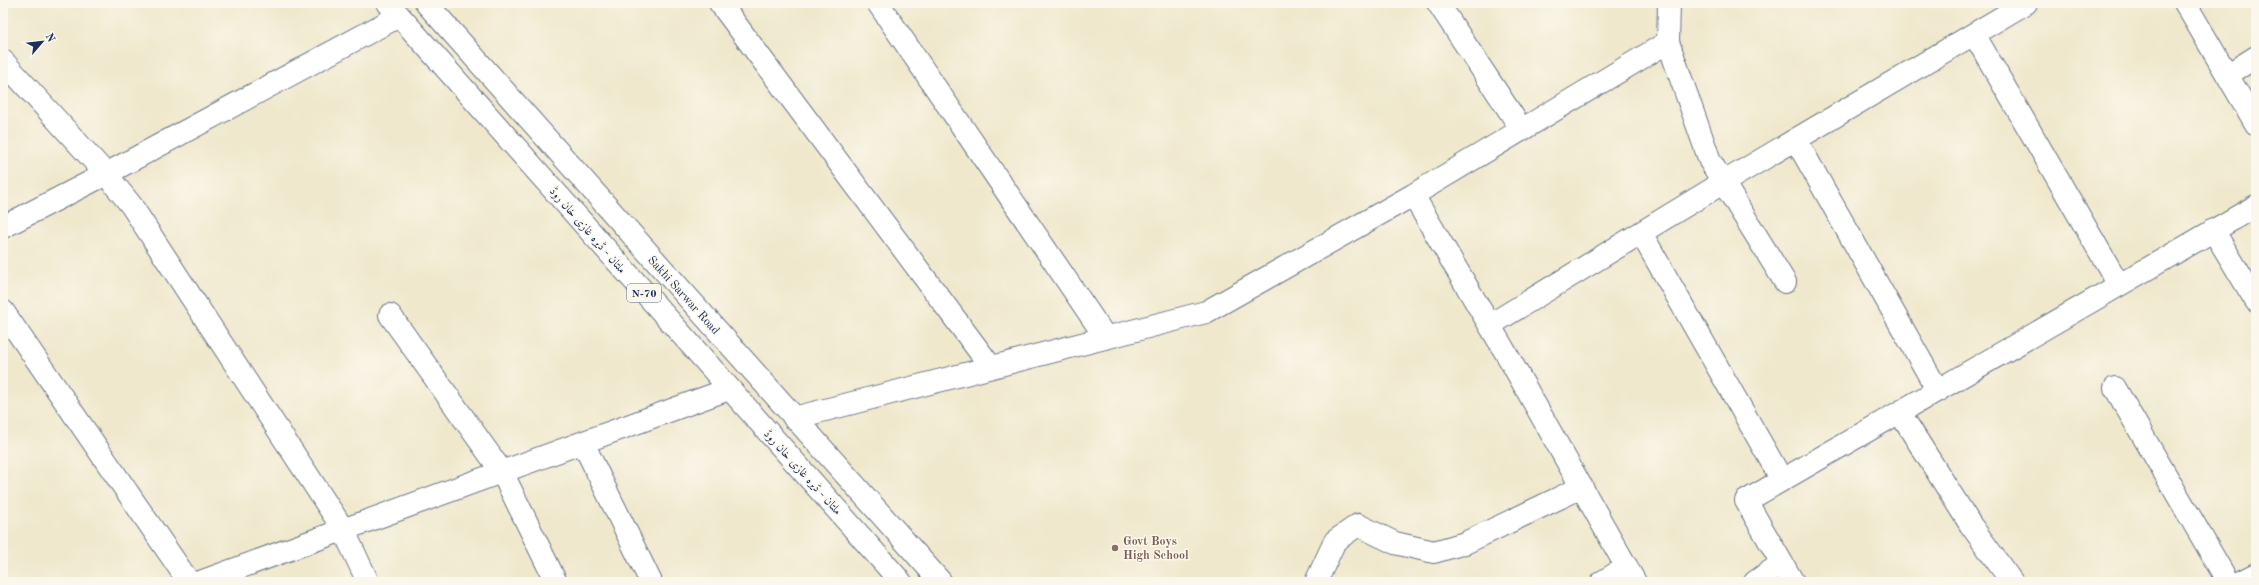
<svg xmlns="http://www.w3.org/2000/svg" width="2259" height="585" font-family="'Old Standard TT',Amiri,serif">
<rect width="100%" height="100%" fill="#fbf7ec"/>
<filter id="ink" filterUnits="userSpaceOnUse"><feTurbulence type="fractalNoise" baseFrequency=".025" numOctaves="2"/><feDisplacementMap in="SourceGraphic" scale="8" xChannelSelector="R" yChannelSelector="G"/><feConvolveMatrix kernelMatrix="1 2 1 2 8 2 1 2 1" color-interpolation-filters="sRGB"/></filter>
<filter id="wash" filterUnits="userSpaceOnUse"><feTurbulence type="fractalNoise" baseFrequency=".012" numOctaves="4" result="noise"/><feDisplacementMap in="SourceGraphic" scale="16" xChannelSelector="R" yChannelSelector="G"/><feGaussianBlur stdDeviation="0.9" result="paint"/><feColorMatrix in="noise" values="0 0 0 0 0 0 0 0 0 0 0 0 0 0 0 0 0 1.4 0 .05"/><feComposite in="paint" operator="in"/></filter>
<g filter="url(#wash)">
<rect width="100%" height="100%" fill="#efe8cc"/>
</g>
<g filter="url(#ink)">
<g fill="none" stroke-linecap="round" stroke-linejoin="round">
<defs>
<path id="minor" d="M720,3L991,367
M878,3L1106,338
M1438,3L1522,130
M1669,3L1668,42L1710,161L1785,282
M2185,3L2256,124
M1974,34L2119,285
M3,61L106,174L131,205L343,529L368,582
M2227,75L2256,57
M1796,140L1938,391
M1413,195L1510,360L1635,582
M3,227L106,174L399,16
M2213,230L2256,301
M1641,233L1782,480
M3,311L189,582
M390,315L502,472L556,582
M1490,325L1724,182L2026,3
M2115,388L2228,582
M1900,413L1970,524L2012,582
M794,418L1206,312L1413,195L1668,42
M583,443L651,582
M200,582L729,389
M1316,582L1335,541L1358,525L1395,543L1434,552L1465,543L1582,487
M1602,582L1627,567
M1755,582L1782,563
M1793,582L1746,501L2256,206
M2240,582L2256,574"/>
<path id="highway" d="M388,3L901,582
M426,3L941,582"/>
</defs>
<use href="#minor" stroke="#657084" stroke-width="24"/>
<use href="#highway" stroke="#657084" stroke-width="24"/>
<use href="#minor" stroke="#fff" stroke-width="22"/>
<use href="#highway" stroke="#fff" stroke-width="22"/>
</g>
</g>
<circle fill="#8d6e63" stroke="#fbf7ec" stroke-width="1.5" cx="1115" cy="548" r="4"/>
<g text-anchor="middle" stroke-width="3" stroke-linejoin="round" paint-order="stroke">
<rect fill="#fbf7ec" stroke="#5e6b89" stroke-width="1" x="627" y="284" width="34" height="18" rx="3"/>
<g font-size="11" font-weight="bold" fill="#1b2f5e">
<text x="644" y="297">N-70</text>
</g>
<g font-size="12" fill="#1b2f5e" stroke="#fbf7ec">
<text transform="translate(588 230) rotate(49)" y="4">ملتان - ڈیرہ غازی خان روڈ</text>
<text transform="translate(684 295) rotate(48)" y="4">Sakhi Sarwar Road</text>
<text transform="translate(803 472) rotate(48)" y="4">ملتان - ڈیرہ غازی خان روڈ</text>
</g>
<g font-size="12" font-weight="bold" fill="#785e54" stroke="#fbf7ec" text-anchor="start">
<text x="1123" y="545">Govt Boys<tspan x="1123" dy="14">High School</tspan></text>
</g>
</g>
<rect width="2259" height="585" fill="none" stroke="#fbf7ec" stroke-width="16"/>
<g transform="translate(42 42) rotate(62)" stroke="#fbf7ec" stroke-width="3" paint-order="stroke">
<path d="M0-3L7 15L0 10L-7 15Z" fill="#1b2f5e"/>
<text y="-6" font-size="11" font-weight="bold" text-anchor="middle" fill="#1b2f5e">N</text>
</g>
</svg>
